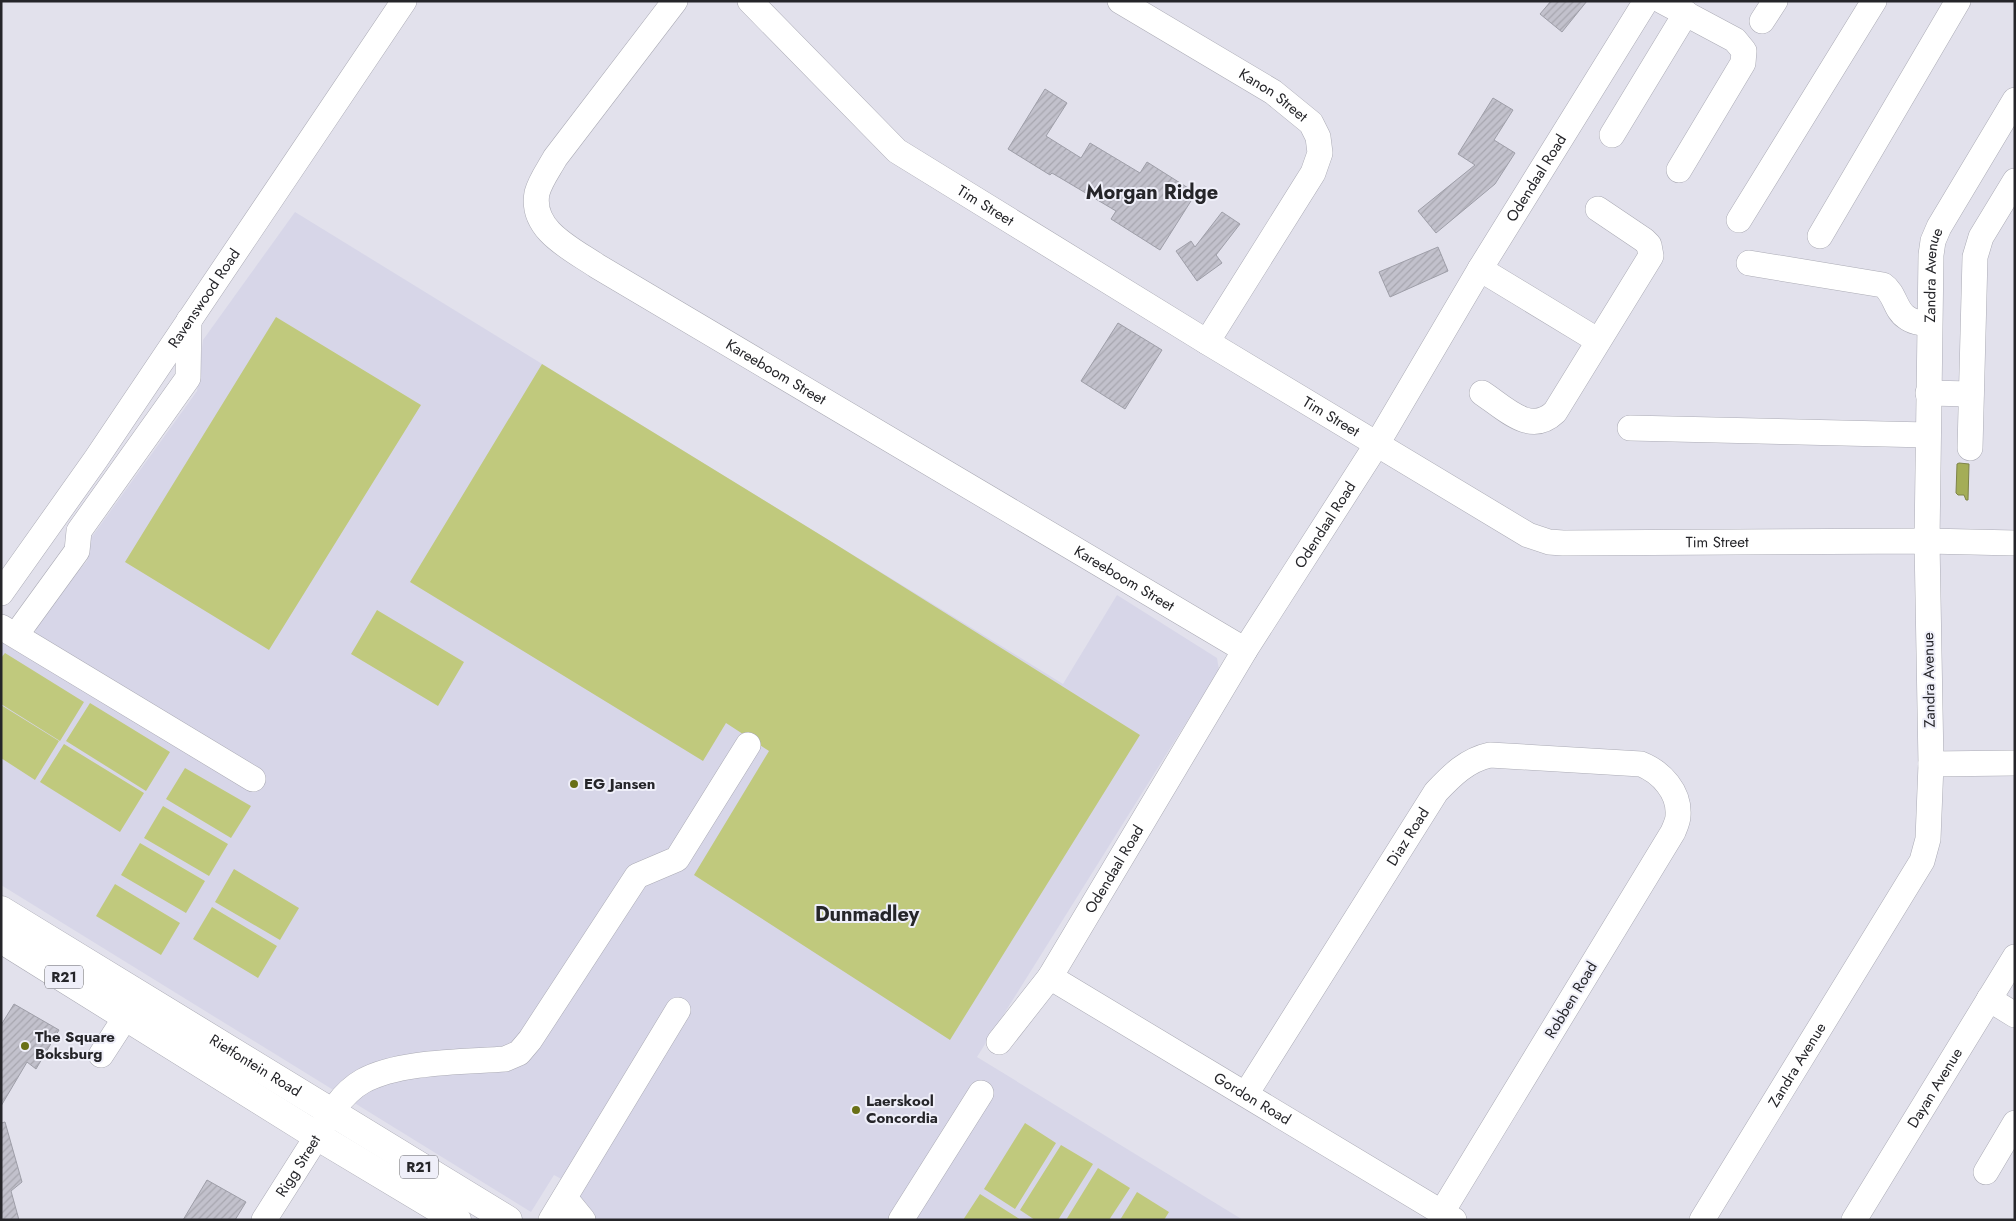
<svg xmlns="http://www.w3.org/2000/svg" width="2016" height="1221" font-family="Jost,sans-serif">
<defs>
<pattern id="building-hatch" width="6" height="6" patternUnits="userSpaceOnUse" patternTransform="scale(1.25)"><rect width="6" height="6" fill="#c2c1cc"/><path d="M-1 1l2-2M0 6l6-6M5 7l2-2" fill="none" stroke="#a7a6af"/></pattern>
</defs>
<rect width="100%" height="100%" fill="#e2e1ec"/>
<path fill="#d7d6e8" d="M295,212L1063,684L1117,595L1217,658L1219,670L977,1057L1243,1220H564L578,1188L554,1175L531,1212L1,885V637L34,640L38,618L87,561L91,538L197,391L203,340Z"/>
<path fill="#c0c97d" d="M276,317L421,405L269,650L125,562Z
M542,364L832,542L1140,735L950,1040L694,875L769,751L726,723L703,761L410,582Z
M377,610L464,662L438,706L351,654Z
M5,653L84,702L60,741L1,704V658Z
M90,703L170,752L146,791L66,741Z
M1,705L59,741L35,780L1,758Z
M64,744L144,793L120,832L40,782Z
M185,768L251,806L231,838L166,799Z
M163,806L228,844L209,876L144,838Z
M140,843L205,881L186,913L121,875Z
M234,869L299,908L280,940L215,902Z
M115,884L180,923L161,955L96,916Z
M212,907L277,946L258,978L193,939Z
M1025,1123L1056,1143L1015,1209L984,1189Z
M1061,1145L1093,1164L1058,1220H1035L1020,1210Z
M1098,1168L1130,1188L1109,1220H1066Z
M1137,1192L1169,1212L1164,1220H1120Z
M980,1194L1021,1220H963Z"/>
<path fill="#a4ad57" stroke="#7e8449" d="M1959,463L1969,464L1968,500H1966L1964,495H1958L1956,493L1957,464Z"/>
<path fill="url(#building-hatch)" stroke="#9e9ea8" d="M1551,1H1587L1562,32L1540,14Z
M1045,89L1067,103L1046,136L1081,158L1090,143L1140,173L1147,162L1196,193L1160,250L1111,219L1116,211L1052,173L1050,175L1008,149Z
M1493,98L1513,110L1494,140L1515,153L1495,184L1436,233L1418,211L1475,165L1458,154Z
M1222,212L1240,224L1216,255L1222,263L1197,281L1176,251L1191,241L1195,247Z
M1438,247L1448,271L1390,297L1379,272Z
M1118,323L1162,350L1125,409L1081,381Z
M14,1004L59,1030L36,1069L27,1062L1,1106V1025Z
M5,1122L22,1182L11,1191L19,1220H1V1123Z
M207,1180L246,1202L235,1220H183Z"/>
<g fill="none" stroke-linecap="round" stroke-linejoin="round">
<defs>
<g id="minor">
<path id="s1" d="M675,1L555,158C549,169 540,181 537,193C530,230 572,249 597,266L1245,650"/>
<path id="s2" d="M750,1L897,151L1207,342L1528,535L1549,542L1563,543L1927,541L2015,543"/>
<path id="s3" d="M1120,1L1273,92L1311,123L1318,137L1320,153L1313,173L1207,342"/>
<path d="M1662,1L1735,40L1744,51L1743,63L1679,170"/>
<path d="M1762,21L1775,1"/>
<path d="M1612,135L1686,13"/>
<path d="M1739,220L1874,1"/>
<path d="M1820,236L1958,1"/>
<path d="M1749,263L1883,285C1895,293 1895,310 1906,317C1912,322 1921,323 1929,324"/>
<path d="M1480,269L1597,340"/>
<path d="M1482,393C1505,408 1530,436 1555,412L1651,256L1649,245L1644,240L1598,209"/>
<path d="M1928,393L1971,394"/>
<path d="M1630,428L1928,435"/>
<path d="M1970,448L1975,257L1981,237L2015,181"/>
<path id="s4" d="M1,593L96,459L404,1"/>
<path d="M1,627L253,779"/>
<path d="M16,635L77,551L79,531L188,378L189,320"/>
<path d="M1931,764L2015,763"/>
<path id="s5" d="M1050,977L1454,1220"/>
<path d="M1989,999L2015,1015"/>
<path id="s6" d="M999,1042L1050,977L1245,650L1377,444L1480,269L1646,1"/>
<path d="M101,1055L136,1001"/>
<path id="s7" d="M1246,1094L1436,792C1452,775 1467,760 1490,755L1641,764C1661,772 1680,792 1678,816C1678,821 1675,827 1673,832L1442,1212"/>
<path d="M1986,1172L2015,1123"/>
<path d="M565,1198L583,1220"/>
<path id="s8" d="M264,1220C279,1196 294,1173 309,1149C323,1126 338,1095 363,1081C399,1061 464,1062 505,1059L519,1053L530,1040L637,876L677,859L748,745"/>
<path d="M551,1220L678,1010"/>
<path d="M901,1220L981,1093"/>
<path id="s9" d="M1702,1220L1922,861L1928,839L1931,764L1927,541L1931,255L1933,241L1939,227L2015,100"/>
<path id="s10" d="M1854,1220L2015,957"/>
</g>
<g id="major">
<path id="s11" d="M1,910L508,1220"/>
<path d="M1,939L317,1136L457,1220"/>
</g>
</defs>
<use href="#minor" stroke="#ababb5" stroke-width="26"/>
<use href="#major" stroke="#ababb5" stroke-width="29"/>
<use href="#minor" stroke="#fff" stroke-width="25"/>
<use href="#major" stroke="#fff" stroke-width="28"/>
</g>
<g fill="#697016" stroke="#efeff9" stroke-width="2">
<circle cx="574" cy="784" r="5"/>
<circle cx="25" cy="1046" r="5"/>
<circle cx="856" cy="1110" r="5"/>
</g>
<g text-anchor="middle" stroke-width="4" stroke-linejoin="round" paint-order="stroke">
<g fill="#efeff9" stroke="#626267" stroke-width="1">
<rect x="45" y="965.5" width="38" height="23" rx="4"/>
<rect x="400" y="1155.5" width="38" height="23" rx="4"/>
</g>
<g font-size="14" font-weight="bold" fill="#252529">
<text x="64" y="982">R21</text>
<text x="419" y="1172">R21</text>
</g>
<g font-size="15" fill="#252529" stroke="#efeff9">
<text dy="5" stroke="none"><textPath href="#s3" startOffset="180">Kanon Street</textPath></text>
<text dy="5" stroke="none"><textPath href="#s6" startOffset="1018">Odendaal Road</textPath></text>
<text dy="5" stroke="none"><textPath href="#s2" startOffset="314">Tim Street</textPath></text>
<text dy="5" stroke="none"><textPath href="#s9" startOffset="1008">Zandra Avenue</textPath></text>
<text dy="5" stroke="none"><textPath href="#s4" startOffset="358">Ravenswood Road</textPath></text>
<text dy="5" stroke="none"><textPath href="#s1" startOffset="546">Kareeboom Street</textPath></text>
<text dy="5" stroke="none"><textPath href="#s2" startOffset="719">Tim Street</textPath></text>
<text dy="5" stroke="none"><textPath href="#s6" startOffset="612">Odendaal Road</textPath></text>
<text dy="5" stroke="none"><textPath href="#s2" startOffset="1139">Tim Street</textPath></text>
<text dy="5" stroke="none"><textPath href="#s1" startOffset="951">Kareeboom Street</textPath></text>
<text transform="translate(1929 680) rotate(-91)" y="5">Zandra Avenue</text>
<text dy="5" stroke="none"><textPath href="#s7" startOffset="304">Diaz Road</textPath></text>
<text dy="5" stroke="none"><textPath href="#s6" startOffset="208">Odendaal Road</textPath></text>
<text transform="translate(1571 1000) rotate(-59)" y="5">Robben Road</text>
<text dy="5" stroke="none"><textPath href="#s9" startOffset="182">Zandra Avenue</textPath></text>
<text dy="5" stroke="none"><textPath href="#s11" startOffset="298">Rietfontein Road</textPath></text>
<text dy="5" stroke="none"><textPath href="#s10" startOffset="155">Dayan Avenue</textPath></text>
<text dy="5" stroke="none"><textPath href="#s5" startOffset="236">Gordon Road</textPath></text>
<text dy="5" stroke="none"><textPath href="#s8" startOffset="64">Rigg Street</textPath></text>
</g>
<g font-size="15" font-weight="bold" fill="#252529" stroke="#efeff9" text-anchor="start">
<text x="584" y="789">EG Jansen</text>
<text x="35" y="1042">The Square<tspan x="35" dy="17">Boksburg</tspan></text>
<text x="866" y="1106">Laerskool<tspan x="866" dy="17">Concordia</tspan></text>
</g>
<g font-size="20" font-weight="bold" fill="#252529" stroke="#efeff9">
<text x="1152" y="199">Morgan Ridge</text>
<text x="867" y="921">Dunmadley</text>
</g>
</g>
<rect width="2016" height="1221" fill="none" stroke="#252529" stroke-width="5"/>
</svg>
